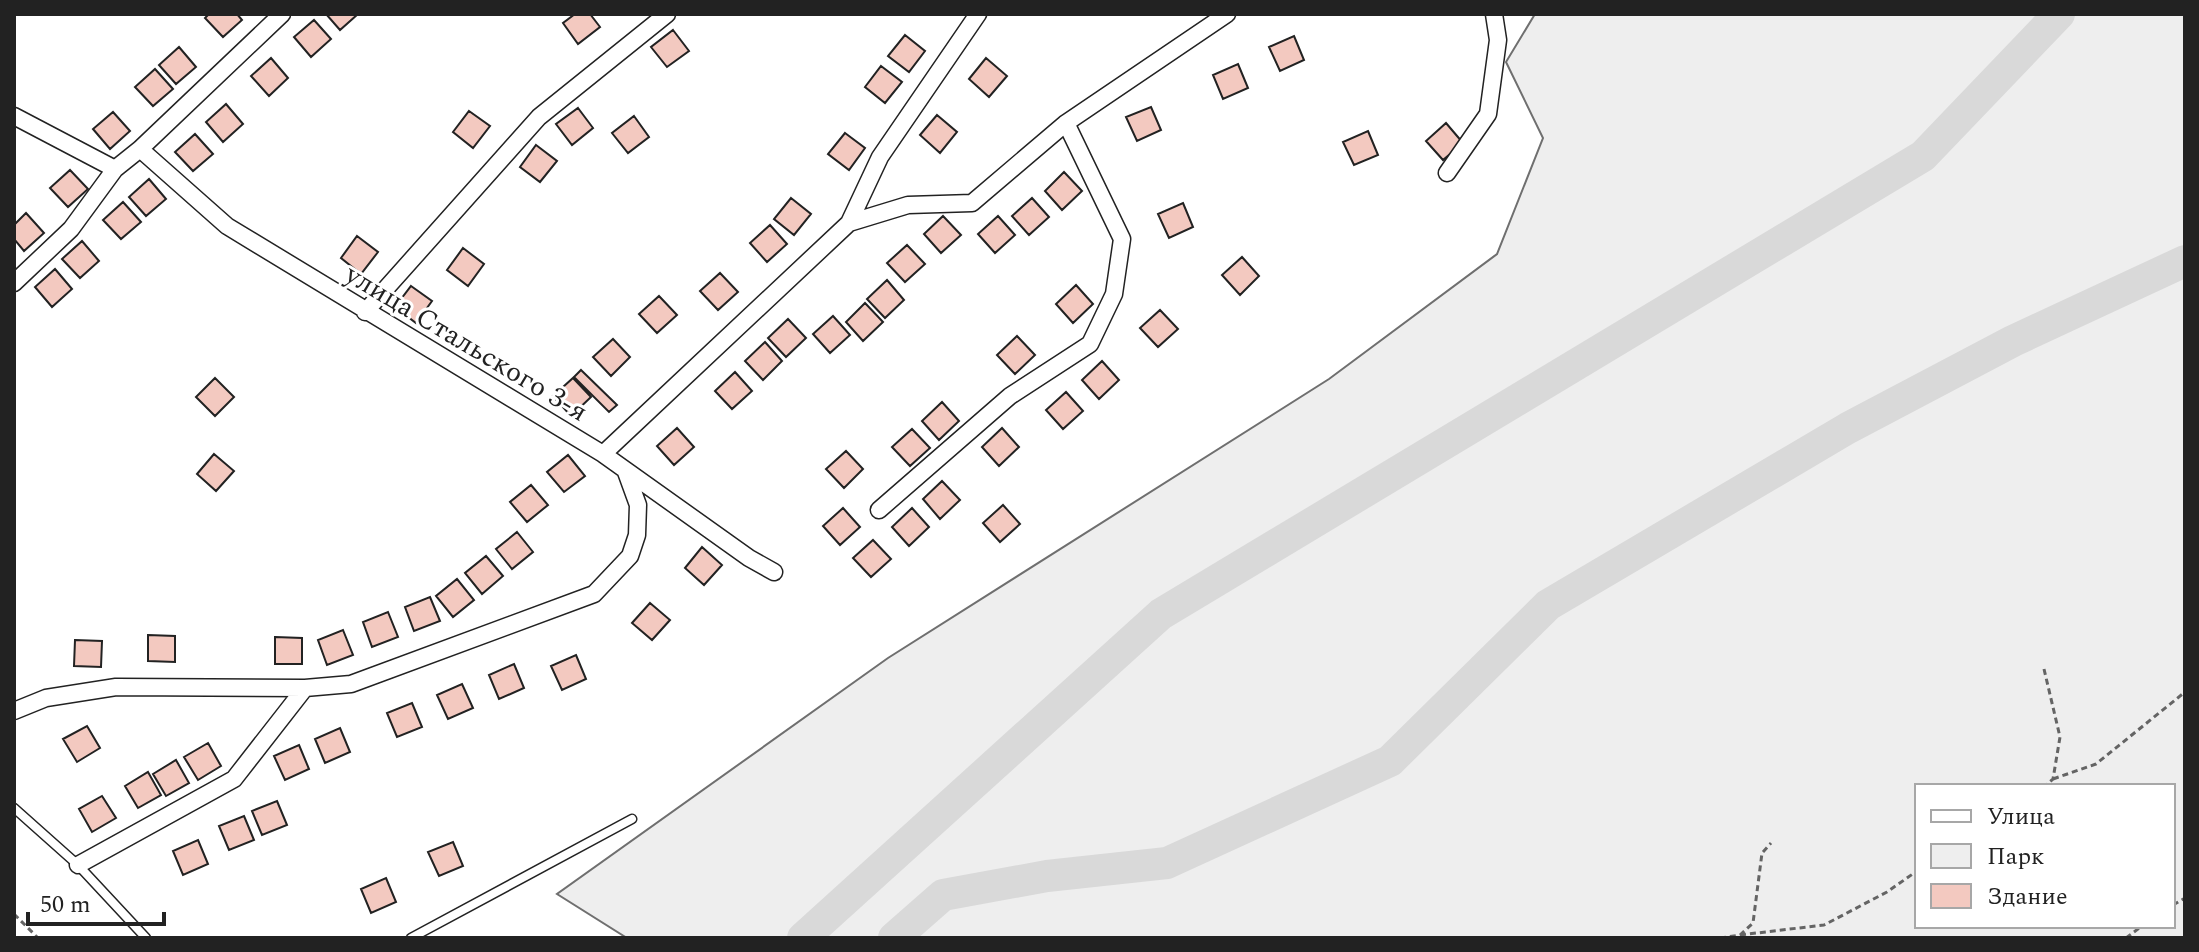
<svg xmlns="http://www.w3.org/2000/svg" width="2199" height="952" font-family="Spectral,serif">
<rect width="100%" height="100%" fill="#fff"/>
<path fill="#eee" stroke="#6f6f6f" stroke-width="2" fill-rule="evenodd" d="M1535,14H2185V938H627L557,894L888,658L1329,379L1497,254L1543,138L1506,62ZM1917,786H2173V926H1917Z"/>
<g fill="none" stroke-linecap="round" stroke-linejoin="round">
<path stroke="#d9d9d9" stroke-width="32" d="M803,938L1161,614L1923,156L2059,14
M894,938L943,895L1047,876L1167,863L1390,761L1548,605L1848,428L2013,341L2185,261"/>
</g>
<path fill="#f3c9c0" stroke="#222" stroke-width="2" d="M209,14H237L242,20L223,37L205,18Z
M326,14H358L340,30Z
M575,14H590L600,27L578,44L563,23Z
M314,20L331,39L311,57L294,37Z
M673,30L689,51L667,67L651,47Z
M905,35L925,51L909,72L888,56Z
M1294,36L1304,60L1280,71L1269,47Z
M179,47L196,67L176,84L159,65Z
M271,58L288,78L269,96L251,76Z
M986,58L1007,76L989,97L969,79Z
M1238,64L1248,88L1223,99L1213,75Z
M881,66L902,82L885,103L865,87Z
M155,69L173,89L153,106L135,87Z
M226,104L243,124L223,142L206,122Z
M1151,107L1161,130L1137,141L1126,117Z
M578,108L593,128L572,145L556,124Z
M469,111L490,126L473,148L453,132Z
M113,112L130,131L110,149L93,129Z
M937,115L957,132L940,153L920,135Z
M634,116L649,137L628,153L612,133Z
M1446,123L1463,143L1443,160L1426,141Z
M1368,131L1378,155L1354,165L1343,142Z
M845,133L865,148L849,170L828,154Z
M195,134L213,154L193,171L175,152Z
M536,145L557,161L540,182L520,167Z
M70,170L88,189L68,207L50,188Z
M1064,172L1082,191L1062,210L1045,191Z
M149,179L166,199L146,216L129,197Z
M791,198L811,214L794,235L774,219Z
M1032,198L1049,217L1029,235L1012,216Z
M123,202L141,222L121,239L103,220Z
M1183,203L1193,227L1169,238L1158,214Z
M26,213L44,233L24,251L14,239V225Z
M943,216L961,235L941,253L924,234Z
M998,216L1015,235L995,253L978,234Z
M770,225L787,244L767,262L750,243Z
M357,236L378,252L361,274L341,258Z
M82,241L99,261L80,278L62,259Z
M907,245L925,264L905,282L887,263Z
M463,248L484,264L468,286L447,270Z
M1242,257L1259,276L1240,295L1222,275Z
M55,269L72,289L52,307L35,287Z
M720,273L738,292L718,310L700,291Z
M887,280L904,300L885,318L867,299Z
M1076,285L1093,304L1073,323L1056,304Z
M411,286L432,301L416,323L395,307Z
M659,296L677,315L657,333L639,314Z
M865,303L883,322L863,341L846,322Z
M1160,310L1178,329L1158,347L1140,328Z
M833,316L850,335L830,353L813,334Z
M788,319L806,338L786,357L768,338Z
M1017,336L1035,355L1015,374L997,355Z
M613,339L630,357L611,376L593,357Z
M765,342L782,361L763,380L745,361Z
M1102,361L1119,380L1099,399L1082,380Z
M581,370L617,405L609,412L574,377Z
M735,372L752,391L732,409L715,391Z
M215,378L234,397L215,416L196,397Z
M573,378L591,397L571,416L553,396Z
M1066,392L1083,411L1063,429L1046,410Z
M942,402L959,421L939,440L922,421Z
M677,428L694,447L674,465L657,446Z
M1002,428L1019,447L999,466L982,447Z
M912,429L930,448L910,466L892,447Z
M846,451L863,469L844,488L826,469Z
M214,454L234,471L216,491L197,474Z
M568,455L585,476L564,492L547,472Z
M942,481L960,500L940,519L923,499Z
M531,485L548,505L527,522L510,502Z
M1003,505L1020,524L1000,542L983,523Z
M843,508L860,527L840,545L823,526Z
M912,508L929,527L909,546L892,527Z
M517,532L533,552L512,569L496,549Z
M873,540L891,559L871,577L853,558Z
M702,547L722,565L704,585L685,568Z
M486,556L503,576L482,594L465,573Z
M457,579L474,600L453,617L436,596Z
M430,597L440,621L414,631L405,607Z
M650,603L670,620L652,640L632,623Z
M388,612L398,637L372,647L363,622Z
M343,630L353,655L327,665L318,640Z
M148,635L175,636V662L148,661Z
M275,637L302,638V664H275Z
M75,640L102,641L101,667L74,666Z
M576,655L586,679L562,690L551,666Z
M514,664L524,688L499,699L489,675Z
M462,684L473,708L448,719L437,695Z
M412,703L422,727L397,737L387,713Z
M87,726L100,748L77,762L63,739Z
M340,728L350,752L325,763L315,739Z
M208,743L221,766L198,780L184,757Z
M299,745L309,769L285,780L274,756Z
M176,760L189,783L166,796L153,774Z
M148,772L161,795L138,808L125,786Z
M102,796L116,818L92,832L79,809Z
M277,801L287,825L262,835L252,811Z
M244,816L254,840L229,850L219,826Z
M198,840L208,864L183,875L173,851Z
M453,842L463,866L439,876L428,852Z
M386,878L396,902L371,913L361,889Z"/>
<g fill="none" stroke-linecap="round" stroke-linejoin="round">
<defs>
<path id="lane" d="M14,808L78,865L146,938
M411,938L632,819"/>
<path id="street" d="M14,116L115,169
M140,149L227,226L603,454L749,558L774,572
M1447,173L1488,114L1498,40L1494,14
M849,223L908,205L972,203L1066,123L1227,14
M14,283L71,229L115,169L140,149L282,14
M365,312L539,117L667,14
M603,454L849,223L880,157L978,14
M879,510L1010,396L1090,344L1114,294L1122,239L1066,123
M14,711L46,698L116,687L305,688L351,684L594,594L630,556L637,535L638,505L626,472
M78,865L234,779L305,688"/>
</defs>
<use href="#lane" stroke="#222" stroke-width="11"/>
<use href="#street" stroke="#222" stroke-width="19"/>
<path stroke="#646464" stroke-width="3" stroke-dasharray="6 4" stroke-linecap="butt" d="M2044,669L2060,737L2053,779L2045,786
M2053,779L2096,764L2185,692
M2173,905L2185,898
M14,914L38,938
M1740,935L1824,925L1887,892L1917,871
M1720,938L1740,935L1753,923L1762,853L1771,843
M2126,938L2142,926"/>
<use href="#lane" stroke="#fff" stroke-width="8"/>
<use href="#street" stroke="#fff" stroke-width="16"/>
</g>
<g text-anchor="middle" stroke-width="6" stroke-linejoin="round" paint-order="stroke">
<g font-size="28" fill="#222" stroke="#fff">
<text transform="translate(467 342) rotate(31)" y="10">улица Стальского 3-я</text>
</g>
</g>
<rect width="2199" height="952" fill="none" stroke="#222222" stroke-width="32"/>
<rect x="1915" y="784" width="260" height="144" fill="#ffffff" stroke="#a7a7a7" stroke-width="2"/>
<rect x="1931" y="810" width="40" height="12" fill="#ffffff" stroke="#a7a7a7" stroke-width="2"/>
<text x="1987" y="824" font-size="24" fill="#222222">Улица</text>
<rect x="1931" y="844" width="40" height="24" fill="#eeeeee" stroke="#a7a7a7" stroke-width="2"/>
<text x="1987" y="864" font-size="24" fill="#222222">Парк</text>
<rect x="1931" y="884" width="40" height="24" fill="#f3c9c0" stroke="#a7a7a7" stroke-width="2"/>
<text x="1987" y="904" font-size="24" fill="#222222">Здание</text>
<path d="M28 912v12h136v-12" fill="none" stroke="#222222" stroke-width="4"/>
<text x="40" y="912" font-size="24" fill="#222222" stroke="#ffffff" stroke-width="6" paint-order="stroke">50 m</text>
</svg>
